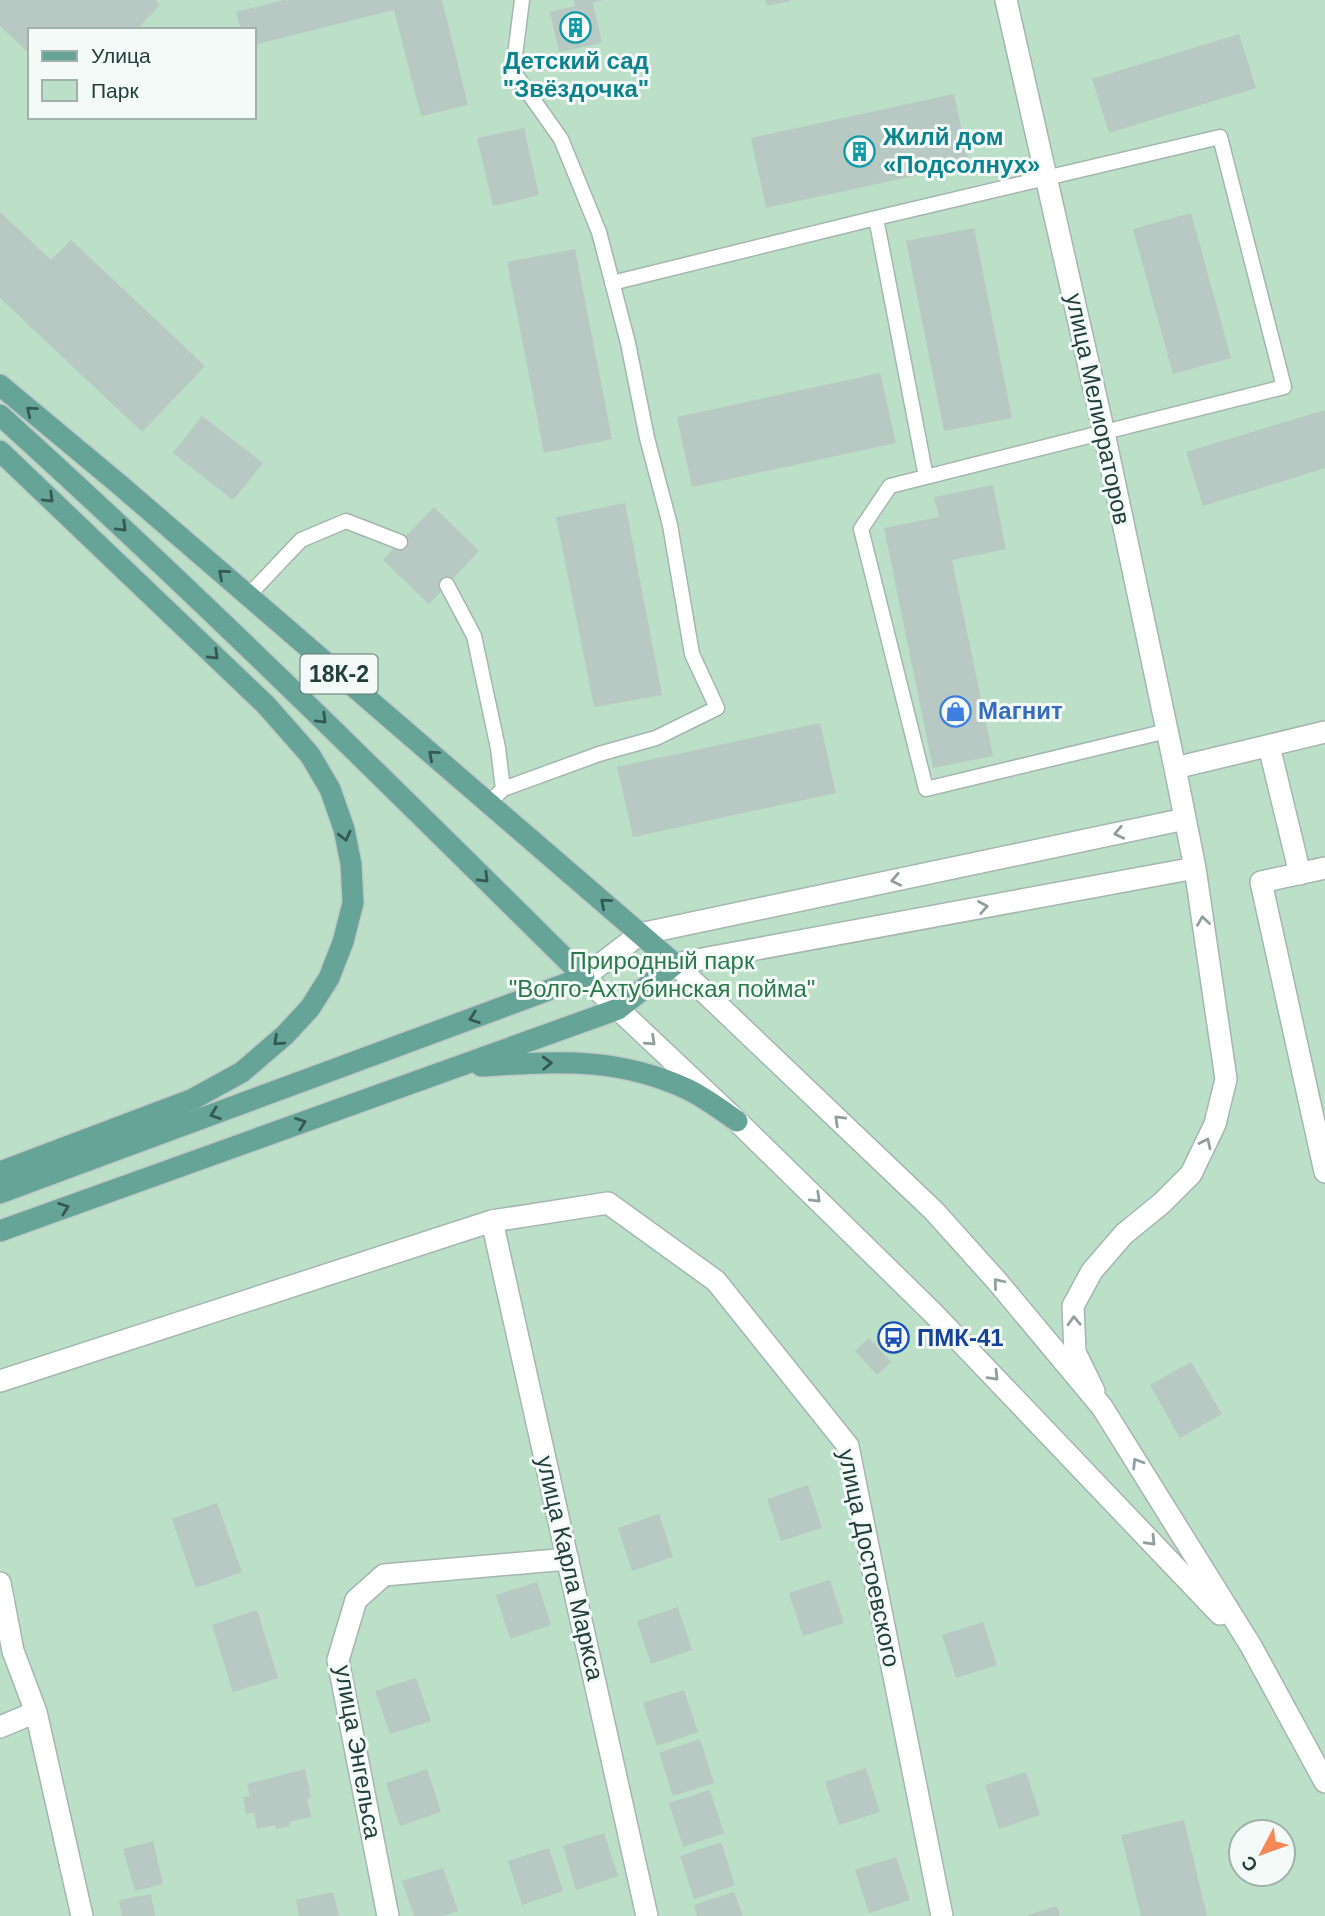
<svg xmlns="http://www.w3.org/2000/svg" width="1325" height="1916" font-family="Arial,sans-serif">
<rect width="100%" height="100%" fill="#e3ede9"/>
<path fill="#bbdfc7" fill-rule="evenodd" d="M0,0H1325V1916H0ZM30,30H254V117H30ZM1241,1832H1283V1874H1241Z"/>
<path fill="#b8c8c3" d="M0,0H155L160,5L138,28L140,30H30V54L0,26Z
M284,0H442L468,105L421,116L394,10L254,45V30H241L236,12Z
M574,0H603L593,3L602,43L559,52L550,12L575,6Z
M765,0H790V1L767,6Z
M1239,34L1256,88L1109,133L1092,79Z
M954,94L969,164L766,208L751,138Z
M524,128L539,195L493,206L477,138Z
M0,212L51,260L71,240L205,366L142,432L0,298Z
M1191,213L1231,358L1173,374L1133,229Z
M974,228L1012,418L944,431L906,241Z
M575,249L612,439L544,453L507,262Z
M880,373L896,443L692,487L677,417Z
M1325,410V468L1203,506L1186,452Z
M202,416L263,463L233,500L173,453Z
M993,485L1006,549L952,560L993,756L933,768L884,528L939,517L934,497Z
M625,503L662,695L594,707L556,517Z
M434,507L479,551L429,604L383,560Z
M820,723L836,793L633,837L617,767Z
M869,1338L891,1362L877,1375L855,1351Z
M1191,1362L1222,1414L1180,1438L1150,1385Z
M808,1485L822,1528L781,1541L767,1499Z
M217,1503L242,1572L196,1588L172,1519Z
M659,1514L673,1557L632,1571L618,1528Z
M830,1580L844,1623L803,1636L789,1593Z
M537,1582L551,1625L510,1639L496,1595Z
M678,1607L692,1650L651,1664L637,1621Z
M257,1610L278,1678L233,1692L212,1625Z
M983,1622L997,1665L956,1678L942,1635Z
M416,1678L431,1721L390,1734L375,1691Z
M684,1690L698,1732L657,1746L643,1703Z
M700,1739L714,1783L673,1796L659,1753Z
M866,1768L880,1812L839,1825L825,1782Z
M305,1769L311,1798H307L311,1817L289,1822L290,1826L276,1829L275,1825L257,1829L254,1812L246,1814L243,1797L250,1796L247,1784Z
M427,1769L441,1812L400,1826L386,1783Z
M1026,1772L1040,1815L999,1829L985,1785Z
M710,1790L724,1833L683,1847L669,1803Z
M1184,1820L1207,1916H1141L1121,1835Z
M604,1833L618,1876L576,1890L563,1846Z
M153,1841L163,1884L135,1891L123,1849Z
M721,1842L735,1885L694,1899L680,1856Z
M549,1848L563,1891L522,1905L508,1861Z
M896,1857L910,1900L869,1913L855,1870Z
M443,1868L458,1911L442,1916H414L402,1881Z
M333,1892L339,1916H299L296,1900Z
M734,1892L743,1916H697L694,1905Z
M151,1894L155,1916H122L119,1900Z
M1057,1906L1060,1916H1028V1915Z"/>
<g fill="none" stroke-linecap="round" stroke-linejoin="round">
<defs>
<path id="service" d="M612,283L876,218
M926,477L876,218L1220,137L1284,387L890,486L861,529L926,789L1167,731
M447,585L474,636L498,748L503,789
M248,596L301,540L346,521L400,542
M489,803L503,789L599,754L656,738L717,708L692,654L670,525L647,438L628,343L599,232L561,139L513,71L522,0"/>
<path id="minor" d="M1006,0L1104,433L1175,768L1195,868L1226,1079L1215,1124L1191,1174L1162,1203L1124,1234L1092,1271L1073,1306L1075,1352L1094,1391
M1269,746L1300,874
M1175,768L1325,732
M1325,868L1261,882L1325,1172
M640,934L1185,819
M675,964L1195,868
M492,1221L647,1916
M0,1381L492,1221L608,1203L716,1281L848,1446L942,1916
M0,1583L13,1651L36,1712L82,1916
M0,1727L36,1712
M388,1916L338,1660L356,1600L384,1575L568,1559"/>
<path id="tertiary" d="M640,934L584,977L737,1121L933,1313L1220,1614
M675,964L934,1211L996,1280L1102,1407L1251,1646L1325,1782"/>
<path id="primary" d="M0,385L120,485L675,964L618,1009L0,1231
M0,415C200,596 392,787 584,977L0,1193
M0,451L266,705L310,755L330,789L344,829L351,864L353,903L343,942L329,978L310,1008L285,1035L242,1072L193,1099L0,1172
M481,1066C556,1062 615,1056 687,1089C704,1097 721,1110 737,1121"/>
</defs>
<use href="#service" stroke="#a5b6b1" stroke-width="17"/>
<use href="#minor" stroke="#a5b6b1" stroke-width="24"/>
<use href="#tertiary" stroke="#a5b6b1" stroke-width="24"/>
<use href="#primary" stroke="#c1cac8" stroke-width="24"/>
<use href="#service" stroke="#fff" stroke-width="14"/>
<use href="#minor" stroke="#fff" stroke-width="21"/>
<use href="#tertiary" stroke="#fff" stroke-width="21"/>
<use href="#primary" stroke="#66a498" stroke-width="21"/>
</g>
<defs><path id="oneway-chevron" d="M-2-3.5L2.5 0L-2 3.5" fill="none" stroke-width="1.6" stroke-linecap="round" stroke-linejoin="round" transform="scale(1.75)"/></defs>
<g stroke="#335951">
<use href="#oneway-chevron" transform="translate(31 411) rotate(-140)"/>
<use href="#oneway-chevron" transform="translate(49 498) rotate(44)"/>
<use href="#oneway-chevron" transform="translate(122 527) rotate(44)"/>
<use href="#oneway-chevron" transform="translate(223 574) rotate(-139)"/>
<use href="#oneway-chevron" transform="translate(214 655) rotate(44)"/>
<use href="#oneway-chevron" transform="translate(322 719) rotate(44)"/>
<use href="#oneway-chevron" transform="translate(433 755) rotate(-139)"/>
<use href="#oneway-chevron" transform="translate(345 836) rotate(76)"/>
<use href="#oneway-chevron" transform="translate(484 878) rotate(45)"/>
<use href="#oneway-chevron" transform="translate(605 903) rotate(-139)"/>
<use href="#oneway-chevron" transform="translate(474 1018) rotate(160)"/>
<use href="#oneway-chevron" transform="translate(278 1041) rotate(138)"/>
<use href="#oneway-chevron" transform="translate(547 1063) rotate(-2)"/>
<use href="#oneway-chevron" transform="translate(215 1114) rotate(160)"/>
<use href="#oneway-chevron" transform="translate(301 1123) rotate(-20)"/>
<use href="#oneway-chevron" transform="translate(64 1208) rotate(-20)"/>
</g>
<g stroke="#90a09c">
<use href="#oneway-chevron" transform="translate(1119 833) rotate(168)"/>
<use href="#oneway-chevron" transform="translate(896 880) rotate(168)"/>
<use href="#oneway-chevron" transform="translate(983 907) rotate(-10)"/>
<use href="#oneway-chevron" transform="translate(1203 921) rotate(-98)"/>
<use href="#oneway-chevron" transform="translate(651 1041) rotate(43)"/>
<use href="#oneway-chevron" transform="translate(839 1120) rotate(-136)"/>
<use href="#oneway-chevron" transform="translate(1206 1143) rotate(-64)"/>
<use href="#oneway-chevron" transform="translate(816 1198) rotate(44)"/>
<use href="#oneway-chevron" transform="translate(998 1283) rotate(-130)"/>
<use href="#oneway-chevron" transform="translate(1074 1321) rotate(-92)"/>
<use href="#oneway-chevron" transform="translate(994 1376) rotate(46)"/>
<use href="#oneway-chevron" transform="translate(1137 1463) rotate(-122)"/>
<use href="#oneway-chevron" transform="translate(1151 1541) rotate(46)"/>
</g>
<defs>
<symbol id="building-ring" viewBox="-11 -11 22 22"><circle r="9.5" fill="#f4faf7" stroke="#0f9aa8" stroke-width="1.5"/><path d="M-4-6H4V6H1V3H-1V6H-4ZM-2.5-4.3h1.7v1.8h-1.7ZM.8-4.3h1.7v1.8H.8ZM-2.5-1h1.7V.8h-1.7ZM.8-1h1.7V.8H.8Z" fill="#0f9aa8"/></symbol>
<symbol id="shop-ring" viewBox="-11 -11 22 22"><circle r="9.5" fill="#f4faf7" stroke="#3f7fe0" stroke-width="1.5"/><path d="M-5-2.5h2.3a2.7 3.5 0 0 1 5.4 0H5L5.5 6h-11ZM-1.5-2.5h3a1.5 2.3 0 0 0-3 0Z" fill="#3f7fe0"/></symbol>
<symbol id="bus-ring" viewBox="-11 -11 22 22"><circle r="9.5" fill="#f4faf7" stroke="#1a4fb4" stroke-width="1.5"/><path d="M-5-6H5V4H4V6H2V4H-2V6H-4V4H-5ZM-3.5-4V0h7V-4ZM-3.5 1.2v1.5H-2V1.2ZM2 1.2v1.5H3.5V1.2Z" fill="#1a4fb4"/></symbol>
</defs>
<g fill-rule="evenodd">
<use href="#building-ring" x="558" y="10" width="35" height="35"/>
<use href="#building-ring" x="842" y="134" width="35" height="35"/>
<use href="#shop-ring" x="938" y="694" width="35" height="35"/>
<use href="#bus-ring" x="876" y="1320" width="35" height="35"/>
</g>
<g text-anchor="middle" stroke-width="6" stroke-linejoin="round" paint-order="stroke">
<rect fill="#f4faf7" stroke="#617872" stroke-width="2" x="300.5" y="654.5" width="77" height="39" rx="5"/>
<g font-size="23" font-weight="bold" fill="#224039">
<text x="339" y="682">18К-2</text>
</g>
<g font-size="24" font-weight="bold" fill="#0d838f" stroke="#f4faf7">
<text x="576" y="69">Детский сад<tspan x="576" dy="28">"Звёздочка"</tspan></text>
<text x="883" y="145" text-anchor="start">Жилй дом<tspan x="883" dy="28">«Подсолнух»</tspan></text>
</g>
<g font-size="24" fill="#224039" stroke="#f4faf7">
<text transform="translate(1098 409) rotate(78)" y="8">улица Мелиораторов</text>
<text transform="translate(869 1558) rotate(78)" y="8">улица Достоевского</text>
<text transform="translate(570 1568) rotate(77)" y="8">улица Карла Маркса</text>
<text transform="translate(358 1752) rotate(80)" y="8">улица Энгельса</text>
</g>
<g font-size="24" font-weight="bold" fill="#366cbe" stroke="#f4faf7" text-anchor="start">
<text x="978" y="719">Магнит</text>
</g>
<g font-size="24" fill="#2b784d" stroke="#f4faf7">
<text x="662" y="969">Природный парк<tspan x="662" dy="28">"Волго-Ахтубинская пойма"</tspan></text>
</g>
<g font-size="24" font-weight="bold" fill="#164399" stroke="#f4faf7" text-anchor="start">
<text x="917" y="1346">ПМК-41</text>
</g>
</g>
<rect x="28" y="28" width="228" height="91" fill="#f4faf7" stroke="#a0b0ab" stroke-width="2"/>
<rect x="42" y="51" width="35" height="10" fill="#66a498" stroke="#a0b0ab" stroke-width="2"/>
<text x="91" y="63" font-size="21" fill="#224039">Улица</text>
<rect x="42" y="80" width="35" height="21" fill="#bbdfc7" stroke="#a0b0ab" stroke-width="2"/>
<text x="91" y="98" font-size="21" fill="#224039">Парк</text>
<g transform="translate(1262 1853) rotate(229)"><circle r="33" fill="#f4faf7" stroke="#a0b0ab" stroke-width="2"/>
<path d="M0-5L12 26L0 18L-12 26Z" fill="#f68858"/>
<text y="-10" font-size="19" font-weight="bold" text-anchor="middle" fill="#224039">С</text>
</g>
</svg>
